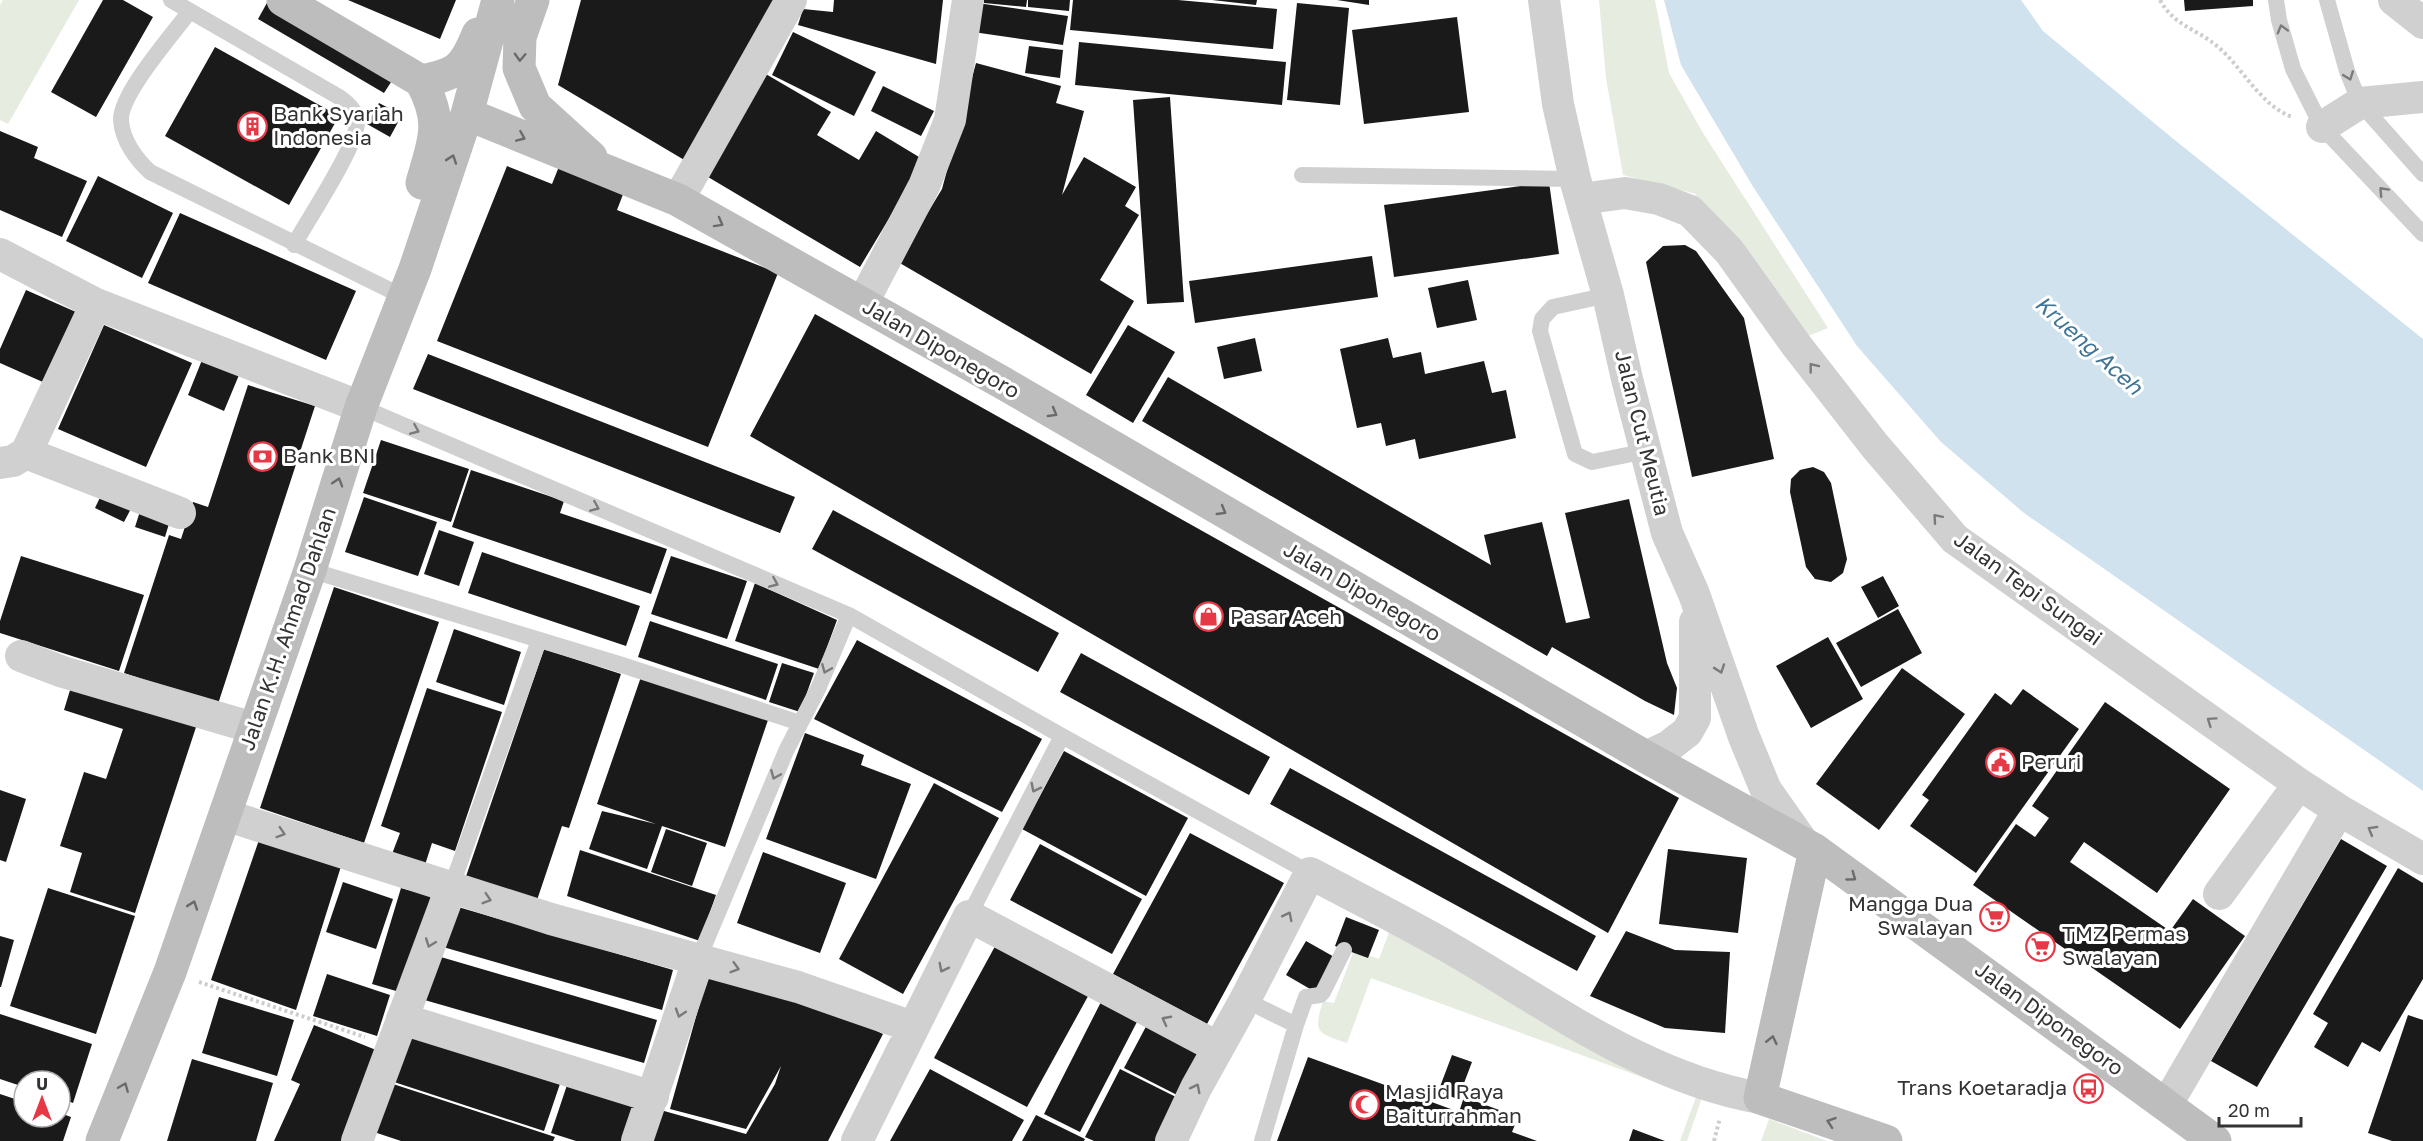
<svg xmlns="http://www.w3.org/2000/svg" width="2423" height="1141" font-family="'Golos Text',sans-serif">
<rect width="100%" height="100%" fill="#fff"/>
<path fill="#e6ecdf" d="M3,0H79L8,124L0,120V5Z
M1599,0H1655L1669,73L1703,133L1828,328L1783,346L1688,220L1696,194L1623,175L1606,78Z
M1394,919L1704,1092L1687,1141H1680L1696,1097L1371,978L1347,1043C1317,1033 1313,1033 1323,1001L1334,1003L1354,950L1379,959Z
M1769,1119L1827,1141H1761Z"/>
<path fill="#cfe2ee" d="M1664,0H2021L2043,31L2171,137L2423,339V791L2024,513L1941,442L1857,346L1752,185L1681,65Z"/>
<path fill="#1a1a1a" d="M103,0H123L153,17L96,117L51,92Z
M348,0H456L440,39Z
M581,0H781L691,164L558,85Z
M834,0H943L936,64L798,25L803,9L833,12Z
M984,0H1027L1026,7L984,3Z
M1028,0H1070L1069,11L1028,7Z
M1073,0H1178L1277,9L1273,49L1070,30Z
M1212,0H1257L1256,5Z
M1337,0H1369V5Z
M2184,0H2253V6L2185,11Z
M268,1L395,76L384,93L258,19Z
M977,3L1068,16L1063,45L973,32Z
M1297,3L1349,8L1340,105L1287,100Z
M1457,17L1469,112L1364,124L1352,30Z
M793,32L876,72L854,116L772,75Z
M1079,42L1286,62L1282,105L1075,85Z
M1029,46L1063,50L1060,78L1025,73Z
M215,47L339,116L289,205L165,136Z
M976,63L1061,86L1056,103L1084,111L1062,195L1084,157L1136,187L1125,206L1139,215L1100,280L1134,301L1091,374L898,262L942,189Z
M764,73L831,112L817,135L859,160L876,131L924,160L860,267L703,174Z
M883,86L934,111L921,136L871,111Z
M1170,97L1184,302L1147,304L1133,100Z
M379,103L402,115L390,137L367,124Z
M0,131L38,147L34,158L87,181L62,237L0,210Z
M562,159L627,184L617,210L778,273L708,447L437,341L507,166L552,184Z
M98,176L173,213L142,278L66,241Z
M1549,182L1559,254L1394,277L1384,205Z
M180,213L356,291L326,360L148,283Z
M1685,245L1696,251L1744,318L1774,459L1692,477L1646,262L1663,246Z
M1372,256L1378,297L1195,323L1189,281Z
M1468,280L1477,320L1437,328L1428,288Z
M26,290L85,316L54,387L0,363V349Z
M815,314L1679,798L1608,933L750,436Z
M104,325L192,363L146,467L58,429Z
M1128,325L1175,352L1133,423L1086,395Z
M1255,338L1262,371L1224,379L1217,347Z
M1388,338L1393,358L1421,352L1425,374L1484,361L1492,393L1506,390L1516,438L1419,459L1415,439L1386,446L1381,423L1357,428L1340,349Z
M428,354L795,497L780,533L413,389Z
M202,360L239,375L224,411L188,395Z
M1168,377L1491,565L1484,535L1542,522L1566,623L1590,618L1565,513L1629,499L1667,663L1677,688L1674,715L1645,701L1552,647L1547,656L1142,421Z
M248,385L315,406L218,704L124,673L169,535L181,539L193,502L208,507Z
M381,440L469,469L451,522L363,493Z
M1813,467L1824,472L1831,483L1847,559L1843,573L1831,582L1815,579L1806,567L1790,492L1791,479L1800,470Z
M471,470L564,501L560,513L667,549L651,594L452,527Z
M105,487L135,501L124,522L95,508Z
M364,497L437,522L418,576L345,552Z
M141,508L171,517L165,537L135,527Z
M833,510L1059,633L1038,672L812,549Z
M439,530L474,542L459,586L424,574Z
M482,552L640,606L626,646L468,593Z
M21,556L144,595L119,671L0,633V621Z
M671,556L747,581L727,639L651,614Z
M1883,576L1899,606L1878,618L1861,587Z
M755,583L837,620L819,669L735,641Z
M334,587L439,622L364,843L260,808Z
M1898,609L1922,653L1861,687L1836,643Z
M650,621L778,664L766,700L638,657Z
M454,629L521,652L504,705L436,682Z
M1828,637L1863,699L1811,728L1776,666Z
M857,640L1042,739L1002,812L814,719Z
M544,649L621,674L569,828L562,826L533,912L462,888Z
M1081,653L1270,757L1249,795L1060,692Z
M782,663L814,673L800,712L769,702Z
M1902,668L1965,714L1879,830L1816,784Z
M642,674L769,717L725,847L662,826L647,869L589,849L602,811L656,824L597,804Z
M74,677L199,718L135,913L70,892L82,853L60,846L84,772L106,779L123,729L64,710Z
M427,688L502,712L455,851L432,843L425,865L392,854L400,833L381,826Z
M2023,689L2079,729L1976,873L1910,826L1929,800L1922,795L1995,693L2011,705Z
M2105,702L2230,789L2157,893L2084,842L2070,862L2170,931L2193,899L2245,936L2180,1029L1973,885L2016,824L2035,837L2049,818L2032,806Z
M805,733L864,755L861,765L911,784L876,879L766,839Z
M1064,751L1188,818L1146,896L1022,829Z
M1290,768L1596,936L1577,971L1270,804Z
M934,783L999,818L903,994L839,959Z
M0,790L26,799L6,862L0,860Z
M666,829L707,843L692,886L651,872Z
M1190,833L1284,883L1207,1024L1113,974Z
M261,834L343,860L296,1010L211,980Z
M2341,839L2387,866L2257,1087L2211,1061Z
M1040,844L1142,899L1112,954L1010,900Z
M1668,849L1747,858L1738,933L1659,924Z
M580,850L716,895L700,941L567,896Z
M763,852L846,883L820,953L737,923Z
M2398,868L2423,883V979L2380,1052L2362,1042L2348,1067L2314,1047L2328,1023L2313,1014Z
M343,882L393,899L376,949L326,932Z
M48,888L135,916L96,1034L10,1006Z
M401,888L431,896L403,993L372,984Z
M448,904L673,970L662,1010L436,945Z
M1346,917L1379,930L1368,958L1335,946Z
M1626,931L1675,950L1730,952L1725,1033L1665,1028L1590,996Z
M0,936L14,940L1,987H0Z
M999,939L1092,989L1027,1107L934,1058Z
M1306,941L1336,958L1317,993L1286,975Z
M434,955L657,1020L644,1063L421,999Z
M327,974L390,995L377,1036L313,1016Z
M708,974L813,1000L883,1034L828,1141H648L657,1109L746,1134L775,1084L781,1066L746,1129L670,1109Z
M219,997L294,1020L277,1076L202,1053Z
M1102,1000L1139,1018L1080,1132L1044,1114Z
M0,1014L92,1044L73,1103L60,1098V1081H24V1087L0,1079Z
M2408,1015L2423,1020V1141H2392L2368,1133Z
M1150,1019L1205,1047L1179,1096L1124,1068Z
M314,1025L381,1052L343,1141H274L300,1084L291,1080Z
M413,1025L563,1075L544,1131L394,1082Z
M1452,1055L1472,1062L1458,1099L1438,1092Z
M1308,1057L1459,1112L1464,1097L1518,1117L1512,1132L1537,1141H1277Z
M192,1059L273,1083L256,1141H167Z
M930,1069L1024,1120L1012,1141H890Z
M1120,1069L1180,1099L1158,1141H1094L1085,1137Z
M570,1076L643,1100L629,1141H576L551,1133Z
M390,1083L555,1137L553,1141H401L374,1132Z
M0,1094L24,1102V1117H60V1113L71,1117L63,1141H0Z
M1036,1115L1085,1139L1084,1141H1022Z
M1633,1129L1665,1141H1629Z"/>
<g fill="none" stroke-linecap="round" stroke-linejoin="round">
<path stroke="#cdcdcd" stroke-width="4" stroke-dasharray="3 3" stroke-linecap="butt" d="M2160,0C2175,27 2196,28 2218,47C2243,68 2260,105 2292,117
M199,982L365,1037
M1714,1141L1720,1118"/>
<path stroke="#d0d0d0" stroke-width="16" d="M171,0L339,97C348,103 357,112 357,123C356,148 308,219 294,245
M2276,0L2279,20L2293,69L2322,127L2423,234
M2327,0L2347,71L2360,103L2423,174
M190,11C173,34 120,94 121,120C122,140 136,159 150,172L404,297
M1302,175L1575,179
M1608,295L1553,307L1542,319L1540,331L1575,454L1592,462L1647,451
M361,407L849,615L1062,736L1310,873
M310,570L622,665L800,723
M451,888L539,640
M969,916L1062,736
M699,958L786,751L818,689L849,615
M1245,1000L1296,1025L1262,1141
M1296,1025L1306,997L1320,995L1323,992L1344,950"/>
<path stroke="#d0d0d0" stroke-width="32" d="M1544,0L1558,104L1575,179L1608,295L1627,379L1667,533L1694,594L1744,737L1766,790L1804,844
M2394,0L2423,23
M2322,127L2360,103L2423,97
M1581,199L1625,193L1659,199L1690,211L1729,251L1797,346L1875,446L1955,539L2299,784L2339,810L2423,859
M678,200L791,0
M0,254L96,304L361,407
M862,304L924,186L950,120L968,0
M26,453L180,513
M0,463L13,461L26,453L96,304
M21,656L63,672L254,728
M1646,757L1669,746L1687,732L1695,718V622
M225,815L551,919L798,987L913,1027
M2219,894L2299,784
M402,1019L653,1097
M2167,1104L2339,810
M357,1141L451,888
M637,1141L699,958
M857,1141L969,916L1217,1047
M1171,1141L1196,1088L1245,1000L1310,873C1357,898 1405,922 1450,948C1549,1005 1645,1078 1760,1098"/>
<path stroke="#bdbdbd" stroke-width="33" d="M283,0L421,81
M533,0L520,37L519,68L535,106L591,157
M421,81C444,123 434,140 422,183
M421,81C457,74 464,69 478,34
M467,114L678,200L1003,383L1646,757L1815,850L2215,1141
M1815,850L1760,1098L1886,1141
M102,1141L170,972L310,570L361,407L415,269L467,114L498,0"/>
</g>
<defs><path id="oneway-chevron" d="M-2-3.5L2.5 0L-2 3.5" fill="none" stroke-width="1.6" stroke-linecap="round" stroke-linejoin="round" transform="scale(1.5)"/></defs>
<g stroke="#7a7a7a">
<use href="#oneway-chevron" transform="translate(2282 29) rotate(-106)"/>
<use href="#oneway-chevron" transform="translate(2349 76) rotate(69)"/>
<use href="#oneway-chevron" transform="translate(2383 191) rotate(-133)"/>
<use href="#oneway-chevron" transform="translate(1813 367) rotate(-128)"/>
<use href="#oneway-chevron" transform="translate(415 430) rotate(23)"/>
<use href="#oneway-chevron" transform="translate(595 507) rotate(23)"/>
<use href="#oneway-chevron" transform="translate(1937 518) rotate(-131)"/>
<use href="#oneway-chevron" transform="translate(774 583) rotate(23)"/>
<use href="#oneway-chevron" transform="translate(826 669) rotate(113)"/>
<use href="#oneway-chevron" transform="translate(1720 669) rotate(71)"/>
<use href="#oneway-chevron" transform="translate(2211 721) rotate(-145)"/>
<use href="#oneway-chevron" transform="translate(775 775) rotate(113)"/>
<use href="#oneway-chevron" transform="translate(1035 788) rotate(117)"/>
<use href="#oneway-chevron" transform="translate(2372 830) rotate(-150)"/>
<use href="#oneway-chevron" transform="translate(281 833) rotate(18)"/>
<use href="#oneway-chevron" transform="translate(487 899) rotate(17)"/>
<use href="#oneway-chevron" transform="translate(1288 916) rotate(-63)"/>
<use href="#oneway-chevron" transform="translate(430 943) rotate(110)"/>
<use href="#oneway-chevron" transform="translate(735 968) rotate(16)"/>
<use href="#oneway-chevron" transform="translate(943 968) rotate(117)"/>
<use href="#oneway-chevron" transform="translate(680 1013) rotate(108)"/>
<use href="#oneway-chevron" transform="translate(1166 1020) rotate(-152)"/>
<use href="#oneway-chevron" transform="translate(1196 1088) rotate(-63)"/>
</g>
<g stroke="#6a6a6a">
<use href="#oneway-chevron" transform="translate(520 57) rotate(92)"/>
<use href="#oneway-chevron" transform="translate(521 137) rotate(23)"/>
<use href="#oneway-chevron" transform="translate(452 159) rotate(-71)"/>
<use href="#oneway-chevron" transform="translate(719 223) rotate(29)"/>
<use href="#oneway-chevron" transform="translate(1053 413) rotate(30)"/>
<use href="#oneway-chevron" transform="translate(338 482) rotate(-73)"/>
<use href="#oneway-chevron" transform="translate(1222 511) rotate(30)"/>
<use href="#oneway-chevron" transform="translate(1852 877) rotate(36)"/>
<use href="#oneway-chevron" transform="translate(193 905) rotate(-71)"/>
<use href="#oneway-chevron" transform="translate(1772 1040) rotate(-77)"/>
<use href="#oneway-chevron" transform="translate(124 1087) rotate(-68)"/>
<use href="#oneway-chevron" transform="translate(1831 1122) rotate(-161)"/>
</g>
<defs>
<symbol id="building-ring" viewBox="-11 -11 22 22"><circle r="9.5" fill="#fff" stroke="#e63946" stroke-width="1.5"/><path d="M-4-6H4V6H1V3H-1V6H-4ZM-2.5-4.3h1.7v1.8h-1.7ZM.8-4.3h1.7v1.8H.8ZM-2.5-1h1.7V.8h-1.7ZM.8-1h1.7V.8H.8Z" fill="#e63946"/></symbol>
<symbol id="bank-ring" viewBox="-11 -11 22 22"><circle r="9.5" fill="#fff" stroke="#e63946" stroke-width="1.5"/><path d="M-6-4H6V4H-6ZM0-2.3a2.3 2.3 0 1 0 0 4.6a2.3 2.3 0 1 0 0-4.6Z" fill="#e63946"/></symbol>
<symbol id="shop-ring" viewBox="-11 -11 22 22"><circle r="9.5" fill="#fff" stroke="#e63946" stroke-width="1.5"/><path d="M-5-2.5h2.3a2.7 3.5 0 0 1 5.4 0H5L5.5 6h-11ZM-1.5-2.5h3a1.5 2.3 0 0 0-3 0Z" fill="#e63946"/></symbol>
<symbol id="civic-ring" viewBox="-11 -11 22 22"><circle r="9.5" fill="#fff" stroke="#e63946" stroke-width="1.5"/><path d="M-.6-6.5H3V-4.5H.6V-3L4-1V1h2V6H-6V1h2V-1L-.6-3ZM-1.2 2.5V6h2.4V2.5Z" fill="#e63946"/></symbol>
<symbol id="supermarket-ring" viewBox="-11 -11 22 22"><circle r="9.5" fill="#fff" stroke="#e63946" stroke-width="1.5"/><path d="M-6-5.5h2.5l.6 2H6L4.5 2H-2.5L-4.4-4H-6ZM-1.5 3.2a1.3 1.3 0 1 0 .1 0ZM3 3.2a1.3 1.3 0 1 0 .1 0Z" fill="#e63946"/></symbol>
<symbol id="bus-ring" viewBox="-11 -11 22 22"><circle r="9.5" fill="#fff" stroke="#e63946" stroke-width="1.5"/><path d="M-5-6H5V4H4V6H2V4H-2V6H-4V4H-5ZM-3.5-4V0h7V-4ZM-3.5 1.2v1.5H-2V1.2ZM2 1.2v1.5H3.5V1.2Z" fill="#e63946"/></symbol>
<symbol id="mosque-ring" viewBox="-11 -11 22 22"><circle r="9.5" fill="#fff" stroke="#e63946" stroke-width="1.5"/><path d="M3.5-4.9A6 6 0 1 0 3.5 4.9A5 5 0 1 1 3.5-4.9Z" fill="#e63946"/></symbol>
</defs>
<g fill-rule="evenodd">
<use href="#building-ring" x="236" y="110" width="33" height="33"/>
<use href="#bank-ring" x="246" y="440" width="33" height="33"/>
<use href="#shop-ring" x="1192" y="600" width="33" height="33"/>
<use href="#civic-ring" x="1984" y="746" width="33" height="33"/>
<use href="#supermarket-ring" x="1978" y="900" width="33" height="33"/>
<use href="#supermarket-ring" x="2024" y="930" width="33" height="33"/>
<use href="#bus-ring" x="2072" y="1072" width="33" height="33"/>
<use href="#mosque-ring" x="1348" y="1088" width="33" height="33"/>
</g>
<g text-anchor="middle" stroke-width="6" stroke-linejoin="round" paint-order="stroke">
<g font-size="21" fill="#333" stroke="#fff" text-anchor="start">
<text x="273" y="121">Bank Syariah<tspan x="273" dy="24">Indonesia</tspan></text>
<text x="283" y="463">Bank BNI</text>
<text x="1230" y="624">Pasar Aceh</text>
<text x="2021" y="769">Peruri</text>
<text x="1973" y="911" text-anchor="end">Mangga Dua<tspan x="1973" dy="24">Swalayan</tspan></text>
<text x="2062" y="941">TMZ Permas<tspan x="2062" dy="24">Swalayan</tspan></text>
<text x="2067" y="1095" text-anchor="end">Trans Koetaradja</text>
<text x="1385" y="1099">Masjid Raya<tspan x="1385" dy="24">Baiturrahman</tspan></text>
</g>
<g font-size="21" fill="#333" stroke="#fff">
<text transform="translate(941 349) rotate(30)" y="7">Jalan Diponegoro</text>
<text transform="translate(1642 433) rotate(76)" y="7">Jalan Cut Meutia</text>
<text transform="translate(2028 589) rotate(36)" y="7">Jalan Tepi Sungai</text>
<text transform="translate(1362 592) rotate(30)" y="7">Jalan Diponegoro</text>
<text transform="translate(288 629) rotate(-71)" y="7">Jalan K.H. Ahmad Dahlan</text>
<text transform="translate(2049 1019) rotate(36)" y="7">Jalan Diponegoro</text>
</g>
<g font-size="22" font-style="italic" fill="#3f7597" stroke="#fff">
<text transform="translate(2089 345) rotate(42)" y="8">Krueng Aceh</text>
</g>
</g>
<g transform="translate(42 1099)"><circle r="28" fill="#ffffff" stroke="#adadad" stroke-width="1.5"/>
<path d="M0-4.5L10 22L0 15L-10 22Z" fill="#e63946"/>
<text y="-9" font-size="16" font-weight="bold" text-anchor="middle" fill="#333333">U</text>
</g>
<path d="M2219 1117v9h82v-9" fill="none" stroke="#333333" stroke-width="3"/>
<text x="2228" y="1117" font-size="18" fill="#333333" stroke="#ffffff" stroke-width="4.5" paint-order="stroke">20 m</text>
</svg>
